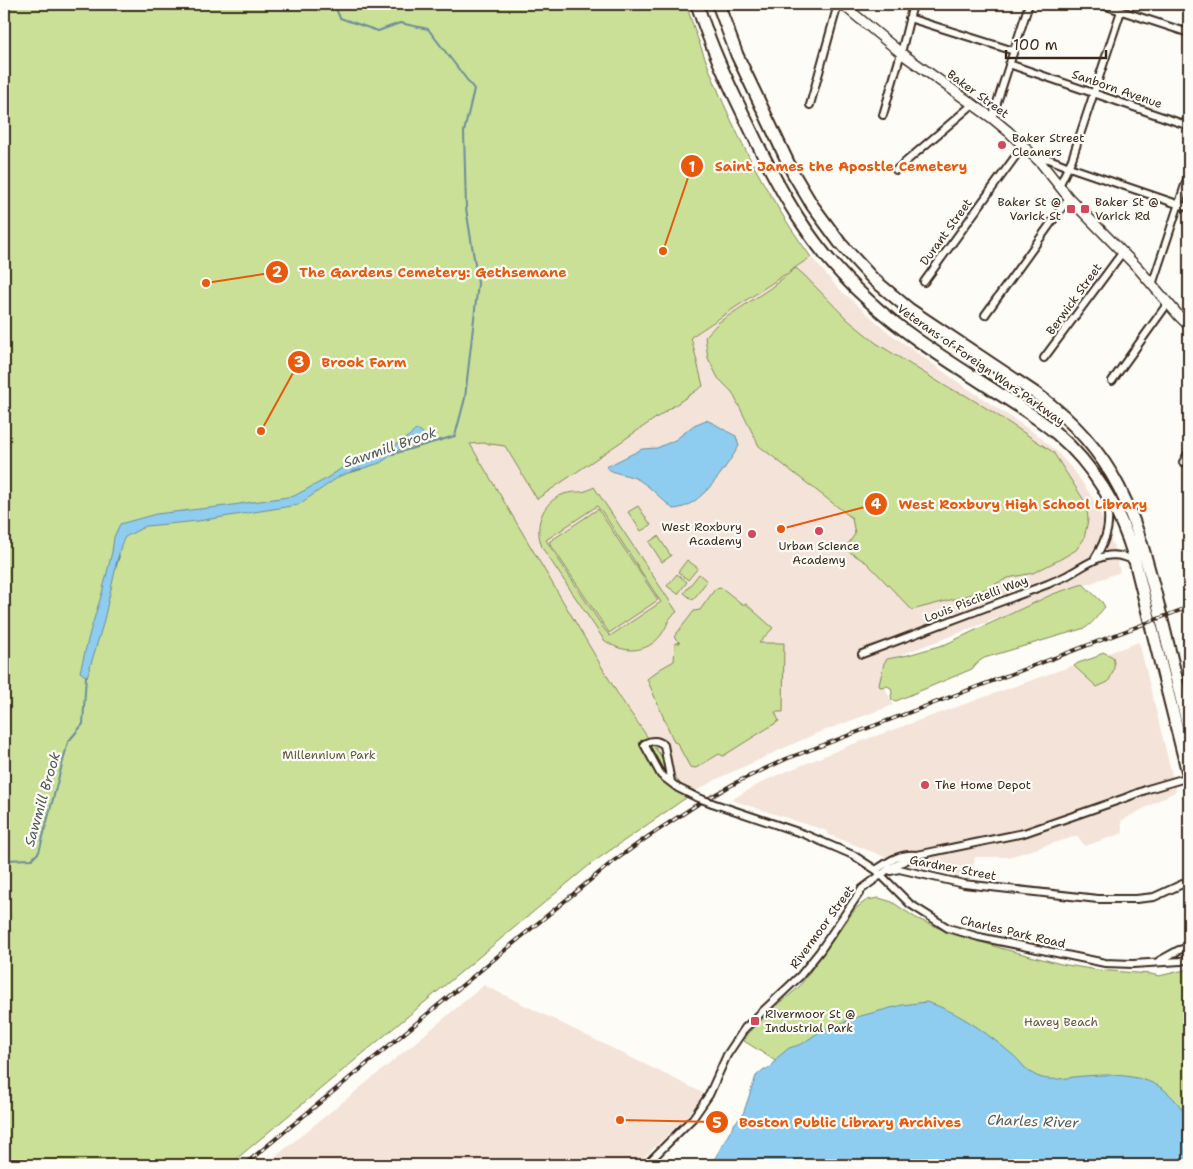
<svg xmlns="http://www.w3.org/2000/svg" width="1193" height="1169" font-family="'Shantell Sans',sans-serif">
<rect width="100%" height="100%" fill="#fdfcf7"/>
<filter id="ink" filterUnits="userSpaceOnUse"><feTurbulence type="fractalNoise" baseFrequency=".02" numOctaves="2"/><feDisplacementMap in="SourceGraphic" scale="10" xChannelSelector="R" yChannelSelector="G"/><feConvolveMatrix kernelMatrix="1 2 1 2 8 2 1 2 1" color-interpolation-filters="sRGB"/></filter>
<g filter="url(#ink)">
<path fill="#f4e3d9" d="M811,257L837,287L888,332L955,380L1039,436L1058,453L1075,472L1090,494L1100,513L1113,545L1120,572L898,656L888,678L886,690L893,705L815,734L717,779L696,791L682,785L619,696L460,428L480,404L537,499L691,337Z
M1139,642L1176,791L1121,821L1123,833L1085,846L1077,836L1008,857H975L971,879L898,862L827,834V831L731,800L766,780L853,744Z
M484,985L703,1093L695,1106L685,1118L636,1165H265L387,1066Z"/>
<path fill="#c9e096" stroke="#82855a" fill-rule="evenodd" d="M4,4H686C715,94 755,180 811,257L691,337L703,386L537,499L505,446L483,443L470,444L619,696L681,785L696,791L592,863L229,1165H4Z
M796,268L805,276L848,320L876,343L950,389L965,395L991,411L1053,452L1087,505L1088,520L1084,539L1076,550L1059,560L1033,573L1008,578L977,593L912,610L867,563L845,549L855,534L852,518L759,446L732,392L718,378L708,358L705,337L719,322L769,289Z
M594,487L677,612C666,619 669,625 661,635C647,654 622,654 604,640L543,549C533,528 541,502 564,494C577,490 582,495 594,487ZM597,506L603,513L661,602L610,636L604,629L546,540Z
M638,506L651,525L641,531L628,512Z
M598,509L658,600L609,633L549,542Z
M658,536L671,556L662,562L649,542Z
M687,560L698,568L688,580L678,572Z
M677,574L687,582L678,594L667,586Z
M699,574L707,581L693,600L684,593Z
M1083,584L1102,602L1105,607C1098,614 1095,622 1085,628L984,658L977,663L972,669L896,701L892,700L891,696L892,693L891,688L887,686L880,687L879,685L884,663L887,659L908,655L946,644L1053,594Z
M722,588L742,604H746L773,628L759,643H784L783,712H775L779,721L723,756L719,754L696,768L690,767L677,743L674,742L647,679L660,669L674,661L675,643H680L674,637L694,611L700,610L715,589Z
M1103,652L1113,657C1116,667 1113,673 1108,682L1097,687L1074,666L1078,663L1096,657Z
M879,898L892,902L916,918L936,927L1000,948L1061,964L1097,970L1151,974L1159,976L1189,969V1117L1164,1091L1124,1077L1090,1076L1048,1081L1033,1076L1022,1065L777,1062L744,1041L749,1032L771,1011L799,987L856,908L867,900Z"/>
<path fill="#8ecdef" stroke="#6d8c9b" d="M706,420C717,424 725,431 736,436L739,446C726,467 700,509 673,509C661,499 652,488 639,480C629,474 614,475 606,467L642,449L657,448L675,440L694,425Z
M416,430C423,430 424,434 425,441L402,448L380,463L354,471L340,476L298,505L198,521L146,526L125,537L121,545L103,624L87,677L80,672L90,632L102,593L112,552L114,537L120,524L156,514L226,506L294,496L324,480L342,468L378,457L409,436Z
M926,1002C960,1012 988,1034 1014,1056C1021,1062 1025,1070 1033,1074C1046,1082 1060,1079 1074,1077C1102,1074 1139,1072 1163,1089C1173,1096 1181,1108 1189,1117V1165H711L735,1123L743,1114L756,1076L764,1069H768L772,1066L777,1058L789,1048L802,1044L819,1032L857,1017L902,1005Z"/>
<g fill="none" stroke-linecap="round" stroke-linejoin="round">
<path stroke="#6d8c9b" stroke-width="2" d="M334,4L340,18L378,31L400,23L428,29L474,89L464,132L466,208L478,283L465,398L455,436L393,454
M351,472L361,469
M116,566L119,556
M4,860L32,859L39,852L68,742L83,724L86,676"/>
<defs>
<path id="street" d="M1100,4L1189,33
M909,18L1014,51
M1009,64L1189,126
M810,105L838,4
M883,115L901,53L913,4
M992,118L1029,4
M1034,157L1049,159L1069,167L1189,208
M896,170L972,105
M1059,186L1072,159L1121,11
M924,282L1023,146
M1152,285L1189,173
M985,315L1069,198
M1044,358L1122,253
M1112,381L1168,303
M1183,462L1189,452
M1095,558C1108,537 1111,523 1106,498
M862,654L1048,584C1054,581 1060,579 1066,576C1089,564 1106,546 1134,561
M671,782L664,745C657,739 651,740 644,744L661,775L678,788L696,797
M712,803L804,834L853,855L876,870L910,904L948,928L979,937L1105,963L1133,964L1181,961L1189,959
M876,870C889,861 900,853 917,855L1024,833L1125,798L1148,789L1189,777
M891,871L899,869L964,884L1098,899H1136L1154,897L1189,881
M1159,961L1179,950L1189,947
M646,1165L693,1118L709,1095L727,1055L745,1028L800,976L820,951L862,889L890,868L917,855"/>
<path id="secondary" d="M842,4L901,53L992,118L1009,132L1041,163L1069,198L1138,268L1179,316L1189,326"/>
<path id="highway" d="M697,4C710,45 728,83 747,122C780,192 810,248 869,301C908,337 954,364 998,393C1018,406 1039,418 1057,434C1093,465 1119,508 1133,553L1189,777
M718,4L737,55L793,173L812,205L840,243L873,279L909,309L1038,395C1117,453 1135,514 1158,604C1168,646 1179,688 1189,730"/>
</defs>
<use href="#street" stroke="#3b2a1e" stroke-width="10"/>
<use href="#secondary" stroke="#3b2a1e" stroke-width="12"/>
<use href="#highway" stroke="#3b2a1e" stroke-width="15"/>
<use href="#street" stroke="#fdfcf7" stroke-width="6"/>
<use href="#secondary" stroke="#fdfcf7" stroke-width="9"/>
<use href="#highway" stroke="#fdfcf7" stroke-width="11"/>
<defs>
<path id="rail" d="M244,1165L611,863L649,836L695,806L737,782L786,759L1189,607"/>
</defs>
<use href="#rail" stroke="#3b2a1e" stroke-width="4"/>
<use href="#rail" stroke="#fdfcf7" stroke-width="2" stroke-dasharray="5.5" stroke-linecap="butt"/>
<defs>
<path id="street-bridge" d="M696,797L712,803"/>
</defs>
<use href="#street-bridge" stroke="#3b2a1e" stroke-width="10" stroke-linecap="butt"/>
<use href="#street-bridge" stroke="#fdfcf7" stroke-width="6"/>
</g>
</g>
<g fill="#d1495b" stroke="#fdfcf7" stroke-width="2">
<circle cx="1002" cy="145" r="5"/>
<rect x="1066" y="204" width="10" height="10" rx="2.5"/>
<rect x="1080" y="204" width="10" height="10" rx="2.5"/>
<circle cx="819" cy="531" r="5"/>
<circle cx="752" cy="534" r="5"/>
<circle cx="925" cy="785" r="5"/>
<rect x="750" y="1016" width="10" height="10" rx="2.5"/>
</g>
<g text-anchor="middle" stroke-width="4.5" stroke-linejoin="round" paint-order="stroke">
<g font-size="12" fill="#3b2a1e" stroke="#fdfcf7">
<text transform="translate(1117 89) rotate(19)" y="4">Sanborn Avenue</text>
<text transform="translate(978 94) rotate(36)" y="4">Baker Street</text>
<text transform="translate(946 232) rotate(-54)" y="4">Durant Street</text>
<text transform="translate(1074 299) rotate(-54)" y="4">Berwick Street</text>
<text transform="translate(981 365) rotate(35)" y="4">Veterans of Foreign Wars Parkway</text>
<text transform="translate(976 599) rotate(-21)" y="4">Louis Piscitelli Way</text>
<text transform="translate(953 868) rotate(11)" y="4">Gardner Street</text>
<text transform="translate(822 927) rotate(-54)" y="4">Rivermoor Street</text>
<text transform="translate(1013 932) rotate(13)" y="4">Charles Park Road</text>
</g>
<g font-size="12" fill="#3b2a1e" stroke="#fdfcf7" text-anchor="start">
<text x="1012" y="142">Baker Street<tspan x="1012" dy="14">Cleaners</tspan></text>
<text x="1061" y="206" text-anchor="end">Baker St @<tspan x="1061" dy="14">Varick St</tspan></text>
<text x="1095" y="206">Baker St @<tspan x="1095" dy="14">Varick Rd</tspan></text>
<text x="742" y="531" text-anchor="end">West Roxbury<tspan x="742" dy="14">Academy</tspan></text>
<text x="819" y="550" text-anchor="middle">Urban Science<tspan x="819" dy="14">Academy</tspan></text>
<text x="935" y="789">The Home Depot</text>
<text x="765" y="1018">Rivermoor St @<tspan x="765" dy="14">Industrial Park</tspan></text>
</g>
<g font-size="12" fill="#5e583c" stroke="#fdfcf7">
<text x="329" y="759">Millennium Park</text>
<text x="1061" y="1026">Havey Beach</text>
</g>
<g font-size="14" font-style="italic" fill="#545b5d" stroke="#fdfcf7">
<text transform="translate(390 447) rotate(-19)" y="5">Sawmill Brook</text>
<text transform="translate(42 799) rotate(-74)" y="5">Sawmill Brook</text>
<text transform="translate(1033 1121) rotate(2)" y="5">Charles River</text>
</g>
</g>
<path fill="none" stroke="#e8590c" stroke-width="2" d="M663 251L692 166M206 283L277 272M261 431L299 362M781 529L876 504M620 1120L717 1122"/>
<g fill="#e8590c" stroke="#fdfcf7" stroke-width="2">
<circle cx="663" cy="251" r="5"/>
<circle cx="206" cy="283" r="5"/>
<circle cx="261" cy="431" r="5"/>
<circle cx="781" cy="529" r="5"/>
<circle cx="620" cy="1120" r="5"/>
<circle cx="692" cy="166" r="12"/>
<circle cx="277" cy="272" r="12"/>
<circle cx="299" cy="362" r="12"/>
<circle cx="876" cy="504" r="12"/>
<circle cx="717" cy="1122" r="12"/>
</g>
<g font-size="15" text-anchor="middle" font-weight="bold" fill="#fff">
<text x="692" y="172">1</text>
<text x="277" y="277">2</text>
<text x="299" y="367">3</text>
<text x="876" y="509">4</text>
<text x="717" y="1128">5</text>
</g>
<g font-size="14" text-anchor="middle" font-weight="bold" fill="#e8590c" stroke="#fdfcf7" stroke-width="4.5" stroke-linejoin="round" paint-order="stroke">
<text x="841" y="171">Saint James the Apostle Cemetery</text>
<text x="433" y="277">The Gardens Cemetery: Gethsemane</text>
<text x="364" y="367">Brook Farm</text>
<text x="1023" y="509">West Roxbury High School Library</text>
<text x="850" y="1127">Boston Public Library Archives</text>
</g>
<rect width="1193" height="1169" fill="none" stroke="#fdfcf7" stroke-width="20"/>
<rect x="10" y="10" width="1173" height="1149" fill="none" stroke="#3b2a1e" stroke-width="2" filter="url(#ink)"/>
<path d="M1006 50v8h100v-8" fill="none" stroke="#3b2a1e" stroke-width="2.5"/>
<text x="1013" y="50" font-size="15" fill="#3b2a1e" stroke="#fdfcf7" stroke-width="4" paint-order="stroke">100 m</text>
</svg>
